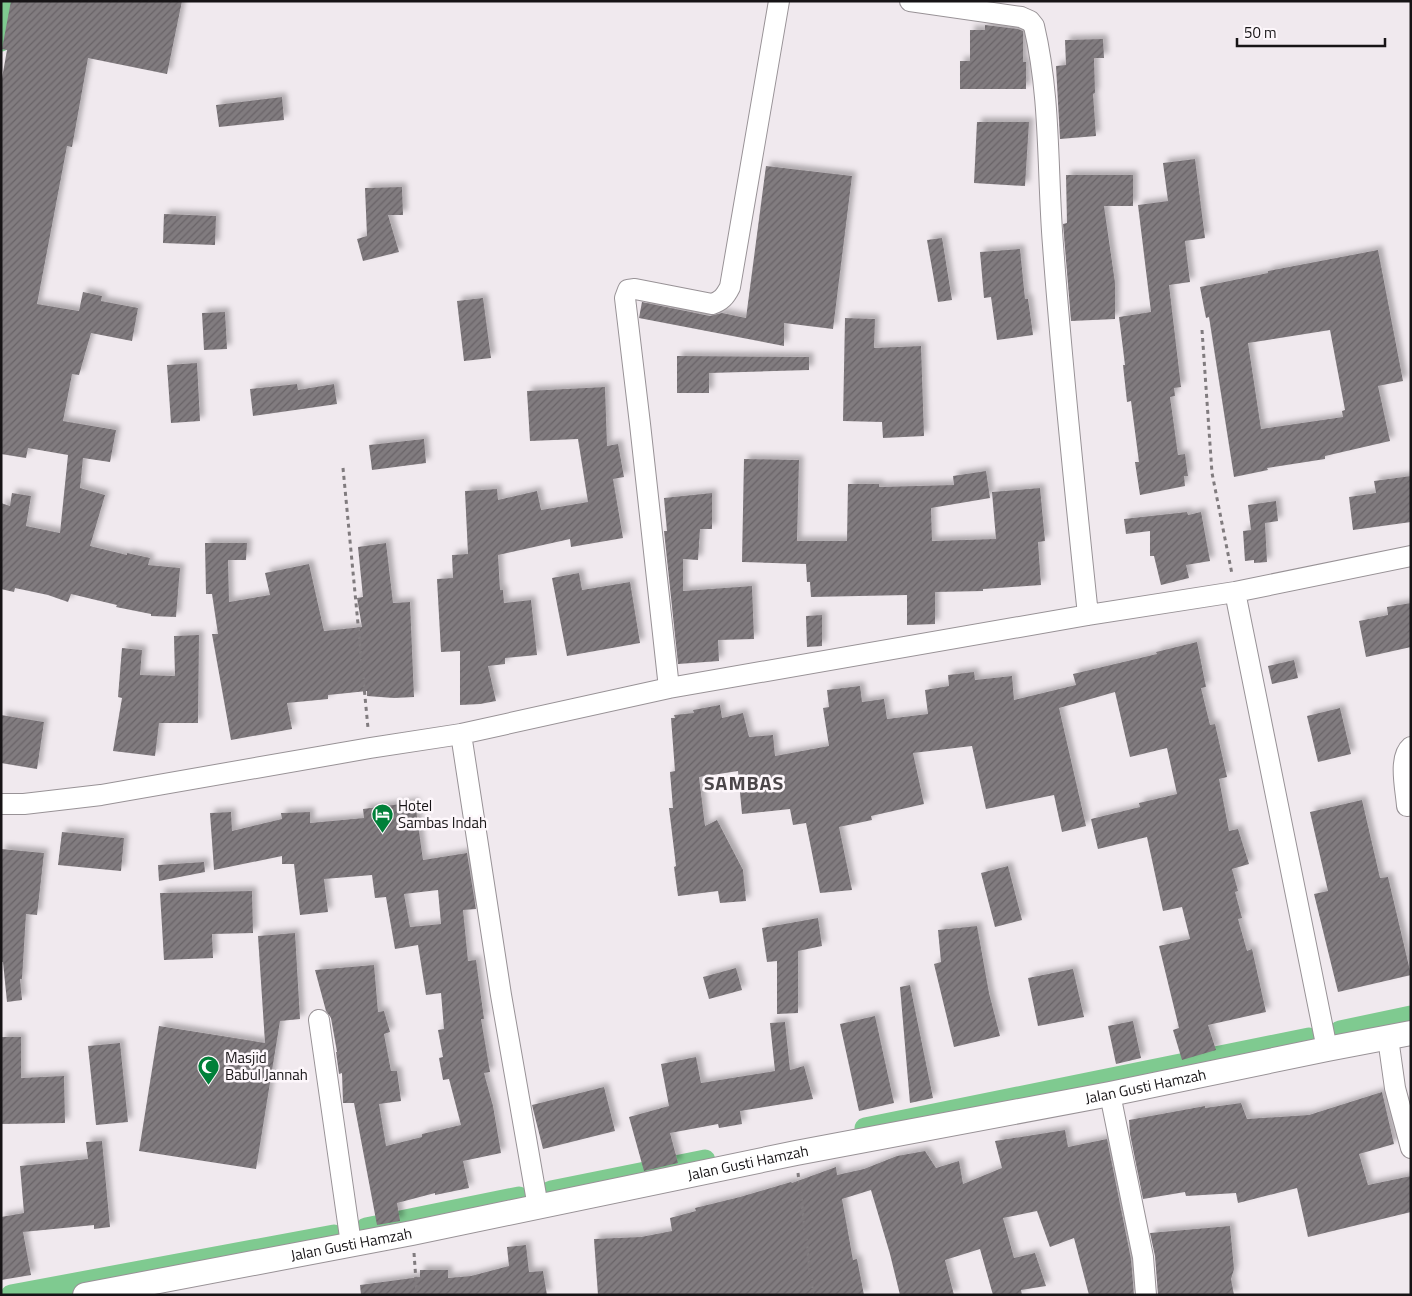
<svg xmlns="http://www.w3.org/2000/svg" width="1412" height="1296" font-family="'Titillium Web',sans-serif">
<defs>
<pattern id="building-hatch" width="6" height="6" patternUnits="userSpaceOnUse" patternTransform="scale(1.25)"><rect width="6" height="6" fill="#817b7f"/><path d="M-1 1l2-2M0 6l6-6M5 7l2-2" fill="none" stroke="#696467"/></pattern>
<filter id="shadow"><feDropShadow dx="4.5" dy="-4.5" stdDeviation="2.5" flood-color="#0004"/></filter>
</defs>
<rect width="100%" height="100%" fill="#f0e9ee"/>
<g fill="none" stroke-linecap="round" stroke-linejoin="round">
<path stroke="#7fca90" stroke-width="21" d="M1,41L11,1
M1340,1031L1411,1016
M865,1128L1309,1038
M551,1191L705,1160
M366,1228L519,1197
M11,1295L334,1235"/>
</g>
<path fill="url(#building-hatch)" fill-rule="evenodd" filter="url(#shadow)" d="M11,1H182L167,74L88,58L72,147L67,146L37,304L79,311L83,292L102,296L101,301L138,308L132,341L91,333L79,375L72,374L63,421L116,430L110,462L83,458L80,488L105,495L90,546L127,555V553L150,558L148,565L180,568L176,617L151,616V614L116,607L117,605L71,594L68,602L48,595L15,588L14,592L1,589V503L10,506L12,493L31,496L26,526L60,533L68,455L28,448L26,458L1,454V84L7,50L2,49Z
M985,25L1018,29L1023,31V62H1026V89H960V61H970V30H985Z
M1103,39L1104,58H1094L1095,93L1093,94L1096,136L1060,139L1056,66L1066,65L1065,40Z
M282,97L284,120L219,127L216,105Z
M977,122H1029L1025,186L974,183Z
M1195,159L1205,238L1185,241L1190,282L1169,285L1181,387L1174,388L1175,396L1170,397L1178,455L1185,454L1188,476H1184L1185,486L1140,495L1135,462H1139L1131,401L1127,402L1123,365H1125L1119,317L1151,312L1138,205L1168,201L1163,163Z
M766,166L852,176L833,329L784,323V346L639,318L642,302L710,316L722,313L746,318Z
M1066,175H1133V206H1104L1115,283V319L1071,321L1063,224L1067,223Z
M402,187L403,215H388L399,252L363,261L357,239L367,236L365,188Z
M164,214L216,216L215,245L163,243Z
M942,238L952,300L938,302L927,240Z
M1020,249L1025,299H1028L1033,335L997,340L991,297L984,298L980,252Z
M1378,250L1403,381L1378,386L1390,441L1325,456V459L1267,468L1268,470L1234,477L1209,317L1206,318L1200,287L1268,273V271ZM1330,330L1345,410L1342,411L1343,417L1261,429L1248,343Z
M483,298L491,358L464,361L457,301Z
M225,312L227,349L204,350L202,313Z
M845,318L875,319L874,348L921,346L924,436L883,438L882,422L843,421Z
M677,356L809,357V370L709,373V393H677Z
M197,363L200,421L171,423L167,365Z
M297,384L298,390L334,384L337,404L253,416L250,389Z
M605,387L607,446L618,444L624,477L613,479L623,538L571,547L570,539L498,555L500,590H503L504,603L531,600L537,655L505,658V664L488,666L496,701L480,704L460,705V651L441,652L437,579L453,578L452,555L468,554L465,491L497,489L498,500L537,491L541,510L588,502L578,439L530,441L527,391Z
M424,439L426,463L372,470L369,445Z
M744,459L799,460L797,541H847L848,484H879V487L954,485L953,476L986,471L990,498L931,508L932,541L996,539L992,492L1040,488L1045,541L1038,542L1041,585L983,589V591L935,592V624L907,625V595L811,597L810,582H807L806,564L742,562Z
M1411,476V522L1353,530L1349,497L1376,493L1374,481Z
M712,493V529H700L698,560L683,559V591L752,586L754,639L718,640L719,661L678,664L664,531H667L664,498Z
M1276,501L1278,521L1265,523L1267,562L1254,563V560L1245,561L1243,531L1251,530L1248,505Z
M1187,512L1188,515L1201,512L1210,561L1186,565L1189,578L1161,585L1154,556H1150V531L1126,534L1124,519Z
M205,543H247L246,560H228L229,602L270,595L265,573L309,564L324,631L362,627L357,598L363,597L358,547L386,543L393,603L410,602L414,697L394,698L367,696V691L328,695V699L287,703L292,729L231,740L212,634H218L212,594H206Z
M579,573L582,590L630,582L640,643L567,656L552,578Z
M1411,603V647L1366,657L1359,621L1388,615L1387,607Z
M822,615V646L807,647L806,616Z
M199,635L198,723H159L155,756L113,751L122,698L118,697L122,648L142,650L140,675L175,676L174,636Z
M1197,642L1206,687L1201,688L1210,725L1215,724L1227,777L1219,779L1229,831L1238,829L1249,864L1232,869L1238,891L1235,892L1242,918L1238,919L1247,951L1252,949L1266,1012L1208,1025L1216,1050L1182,1060L1173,1030L1179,1028L1159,946L1190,939L1182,907L1163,911L1147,837L1098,849L1091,819L1140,807L1139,803L1177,794L1167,748L1130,757L1115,692L1059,708L1086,826L1062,832L1054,795L986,809L972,746L913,753L924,804L871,816L872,820L839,827L852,890L820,893L806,823L793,825L790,809L742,814L738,771L699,777L705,826L717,820L743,870L746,901L720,903L718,891L678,896L674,867L676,866L669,808H673L670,772L675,771L671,718H675L674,715L694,713L693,710L720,705L722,718L743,713L749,737L773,735L775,756L829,746L823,708L829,707L827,690L860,686L862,702L884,699L887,719L928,714L925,690L949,686L948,675L974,672L975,680L1012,676L1014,700L1076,685L1073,674L1157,654L1156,652Z
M1294,660L1298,678L1272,684L1268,666Z
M1340,708L1351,754L1318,762L1307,716Z
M1,715L44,722L37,769L1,763Z
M1362,800L1380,878L1388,877L1411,975L1338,992L1314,894L1328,891L1310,812Z
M415,802L423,860L467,853L476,909L463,910L468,961L476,960L484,1019H481L490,1072L484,1073L493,1106L501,1153L463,1161L469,1188L435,1195V1193L397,1203L400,1221L377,1225L354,1103H343L342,1073L339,1074L336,1052H337L331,1018L326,1011L315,970L374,965L378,1012L384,1011L390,1032L384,1034L391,1071H397L401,1101L379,1104L386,1146L422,1137V1134L461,1125L449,1079L443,1080L439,1058L443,1057L438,1030L444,1029L441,993L426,995L418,945L395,949L386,897L375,898L372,875L324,879L328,912L300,915L294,864H282V856L214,870L210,813L231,812L232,831L282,819L281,813L310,812V823L364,818L363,809ZM438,890L441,924L410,927L404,894Z
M62,832L124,838L121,871L58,865Z
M1,849L44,853L37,915L26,914L22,979H20L22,1000L7,1002L3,962H1Z
M204,862L205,872L159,881L158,865Z
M1008,866L1022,920L995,927L981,873Z
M252,891L253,933L212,934L213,958L164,960L160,893Z
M818,918L822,946L798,951V1013L777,1014V961L767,962L762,928Z
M977,926L989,993L1000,1036L954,1047L934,964L941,962L938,930Z
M295,933L300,1019L280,1021L256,1169L139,1151L159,1026L265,1043L258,936Z
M736,968L742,990L709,999L703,977Z
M1073,969L1084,1017L1038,1026L1028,978Z
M910,985L933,1098L910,1103L900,987Z
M875,1016L894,1103L859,1111L840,1024Z
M1133,1021L1141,1058L1116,1064L1108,1026Z
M785,1022L790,1070L804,1066L813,1099L740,1111L742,1124L719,1128L718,1124L670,1133L678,1163L644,1171L629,1117L669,1106L661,1064L696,1057L701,1083L775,1071L770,1023Z
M1,1037H21V1078L64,1076L65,1123L1,1124Z
M120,1043L128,1122L96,1125L88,1046Z
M604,1087L615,1131L543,1149L532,1105Z
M1382,1092L1394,1144L1359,1154L1368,1185L1411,1176V1212L1308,1237L1297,1188L1238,1203L1236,1193L1186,1196L1185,1192L1143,1199L1130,1134L1129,1120L1205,1106V1108L1241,1103L1247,1119L1309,1115Z
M1065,1130L1068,1147L1107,1139L1131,1259L1134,1295H1089L1074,1238L1050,1247L1037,1211L1003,1218L1014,1258L1035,1253L1046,1286L1021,1290L1022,1295H993L980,1249L945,1260L954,1295H900L890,1254L871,1190L842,1199L853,1260L857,1259L864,1295H598L594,1239L641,1237L672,1231L670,1218L696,1211L695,1208L740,1197L791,1182L792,1183L836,1167L837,1175L864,1169L897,1156L925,1151L936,1168L959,1161L963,1184L1002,1168L995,1141Z
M102,1141L110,1227L94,1229V1225L23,1232L31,1275L1,1280V1217L24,1213L20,1166L88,1159L86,1142Z
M1230,1226L1234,1269L1231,1279L1234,1295H1158L1155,1256L1150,1233Z
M526,1245L529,1272L543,1271L547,1295H361L360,1285L420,1277V1270H448V1278L471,1276L509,1266L507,1247Z"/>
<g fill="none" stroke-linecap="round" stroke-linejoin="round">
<defs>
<path id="minor" d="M910,1L1021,17L1030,21L1034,26C1051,98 1047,172 1053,245C1062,369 1075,492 1088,615
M1235,592L1327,1049
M669,688L640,424L625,298L628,290L635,289L712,304C721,301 725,297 730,287L779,1
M461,734L501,995L538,1207
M1,804H24L101,795L370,748L461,734L669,688L1088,615L1235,592L1411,556
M1407,806C1406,790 1398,758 1411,747
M319,1020L351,1244
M1388,1038L1395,1088L1411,1148
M1110,1094L1143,1257L1146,1295"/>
<g id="tertiary">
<path id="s1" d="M85,1295L412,1233L796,1153L1110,1094L1327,1049L1411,1033"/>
</g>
</defs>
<use href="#minor" stroke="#989296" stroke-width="22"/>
<use href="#tertiary" stroke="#989296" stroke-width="26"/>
<path stroke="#807b7e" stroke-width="3" stroke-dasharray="4 4" stroke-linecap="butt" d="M1202,330L1212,473L1232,574
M343,468L368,728
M798,1173L813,1295
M414,1253L417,1295"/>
<use href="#minor" stroke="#fff" stroke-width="20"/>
<use href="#tertiary" stroke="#fff" stroke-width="24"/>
</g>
<defs>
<symbol id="hotel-pin" viewBox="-11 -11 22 30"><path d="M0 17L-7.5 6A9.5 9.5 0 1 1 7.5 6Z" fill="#008039" stroke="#fdf7fb"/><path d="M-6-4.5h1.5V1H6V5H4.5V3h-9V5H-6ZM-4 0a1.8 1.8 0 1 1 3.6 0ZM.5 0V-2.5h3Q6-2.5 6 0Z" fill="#fff"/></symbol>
<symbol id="mosque-pin" viewBox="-11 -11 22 30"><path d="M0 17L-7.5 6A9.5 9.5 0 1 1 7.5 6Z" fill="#008039" stroke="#fdf7fb"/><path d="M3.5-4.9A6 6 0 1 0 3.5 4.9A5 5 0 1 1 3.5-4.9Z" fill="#fff"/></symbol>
</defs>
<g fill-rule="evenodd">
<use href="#hotel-pin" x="370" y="802" width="25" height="34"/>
<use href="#mosque-pin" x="196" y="1054" width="25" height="34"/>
</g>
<g text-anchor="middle" stroke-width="5" stroke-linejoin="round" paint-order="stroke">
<g font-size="15" fill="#171416" stroke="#fdf7fb" text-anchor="start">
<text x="398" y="811">Hotel<tspan x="398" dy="17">Sambas Indah</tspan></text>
<text x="225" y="1063">Masjid<tspan x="225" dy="17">Babul Jannah</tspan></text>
</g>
<g font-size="15" fill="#171416" stroke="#fdf7fb">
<text dy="5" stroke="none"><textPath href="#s1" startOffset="1081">Jalan Gusti Hamzah</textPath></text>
<text dy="5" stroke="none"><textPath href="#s1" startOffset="676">Jalan Gusti Hamzah</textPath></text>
<text dy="5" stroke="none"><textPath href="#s1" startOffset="271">Jalan Gusti Hamzah</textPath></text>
</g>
<g font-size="20" font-weight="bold" letter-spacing="1" fill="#4b4649" stroke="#fdf7fb">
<text x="744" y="790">SAMBAS</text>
</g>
</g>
<rect width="1412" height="1296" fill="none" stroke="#171416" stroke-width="5"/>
<path d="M1237 38v8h148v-8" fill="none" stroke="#171416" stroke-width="2.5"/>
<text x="1244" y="38" font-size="15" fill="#171416" stroke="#fdf7fb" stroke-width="4" paint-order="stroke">50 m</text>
</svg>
